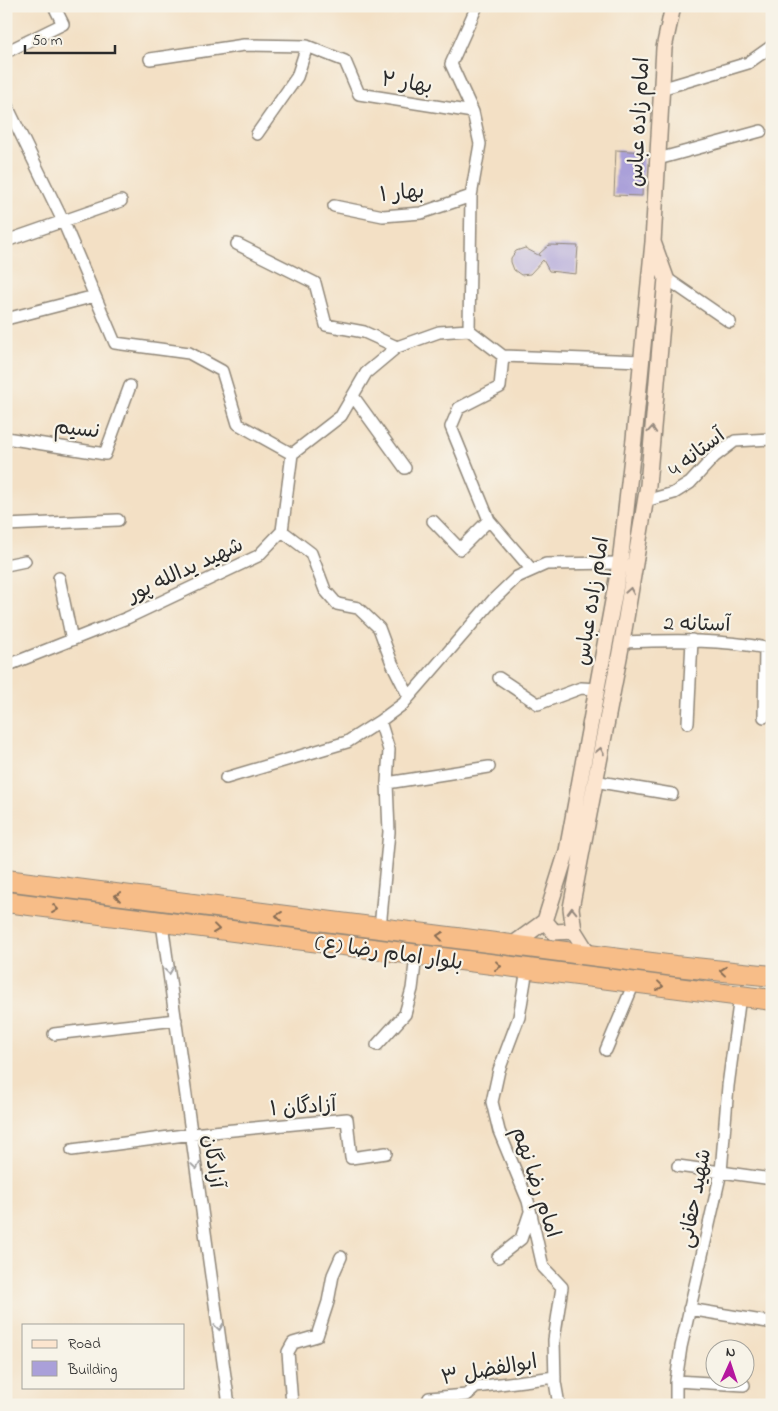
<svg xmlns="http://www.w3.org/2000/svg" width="778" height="1411" font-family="'Indie Flower','Playpen Sans Arabic',sans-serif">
<rect width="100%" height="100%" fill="#f7f3e8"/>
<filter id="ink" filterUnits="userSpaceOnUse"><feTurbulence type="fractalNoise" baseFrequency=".02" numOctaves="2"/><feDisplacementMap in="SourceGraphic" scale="10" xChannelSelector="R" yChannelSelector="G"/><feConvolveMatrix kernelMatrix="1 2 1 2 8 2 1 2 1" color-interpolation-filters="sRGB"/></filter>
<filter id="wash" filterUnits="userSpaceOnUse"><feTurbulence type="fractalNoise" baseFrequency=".0096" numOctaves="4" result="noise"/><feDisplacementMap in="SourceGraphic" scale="20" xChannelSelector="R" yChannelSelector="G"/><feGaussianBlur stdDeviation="1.12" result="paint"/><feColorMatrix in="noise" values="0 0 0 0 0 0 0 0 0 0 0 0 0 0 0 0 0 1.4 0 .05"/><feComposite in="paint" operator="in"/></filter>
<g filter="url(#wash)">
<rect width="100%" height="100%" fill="#f3e0c5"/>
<g id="blocks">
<path fill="#aaa0d9" d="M616,150L644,152L642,196L614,195Z
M549,245L578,246L576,274L549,271L543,260L530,274L521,275L514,270L511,262V258L516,251L525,248L540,256L539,254Z"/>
</g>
</g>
<g filter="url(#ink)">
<use href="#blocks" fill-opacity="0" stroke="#8f8678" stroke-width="1"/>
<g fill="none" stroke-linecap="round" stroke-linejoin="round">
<defs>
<path id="street" d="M6,52L63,24L54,6
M150,59L244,45L307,46L345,61L359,94L473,112
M661,89L748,63L772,46
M6,104L63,221L115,343L189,353L222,371L238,424L292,454
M257,134L297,77L307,46
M658,159L761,131
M334,206L383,216L421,213L471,196
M6,241L121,201
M237,244L315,283L326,325L364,332L397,347
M666,278L730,322
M6,319L95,296
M469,330L471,196L480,144L473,112L451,64L477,6
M503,356L500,387L459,408L451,427L489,520L532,570
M353,396L405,468
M6,438L105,454L130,386
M645,501L674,493L690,483L714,457L735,441L772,439
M433,521L460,549L489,520
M6,525L118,520
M282,531L311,553L325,590L337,604L358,608L379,628L392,663L409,697
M6,565L25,561
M59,578L72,640
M622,642C673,640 721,639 772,649
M6,666L127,618L258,556L282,531L292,454L341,416L366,373L397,347L439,332L469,330L503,356L642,361
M499,678L538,704L581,688L597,689
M764,717L765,647
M688,723L692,640
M226,778L347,742L380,721
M594,781L672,794
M387,783L489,767
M162,923L229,1405
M380,928L389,832L387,783L389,750L380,721L403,704L493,600L517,577L546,564L620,563
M527,969L519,1017L499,1070L492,1102L499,1131L528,1201L543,1267L562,1287L554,1340L555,1382L559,1405
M54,1034L176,1020
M377,1045L405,1014L412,989L416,956
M606,1050L634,983
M72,1150L192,1134L347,1119L351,1158L386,1153
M678,1166L772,1179
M498,1257L521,1239L530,1212
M689,1309L768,1322
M676,1381L744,1385
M429,1398L467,1395L476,1387L555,1377
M292,1405L288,1352L293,1343L317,1336L328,1302L333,1275L341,1257
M676,1405V1381L681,1347L721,1172L728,1086L740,996"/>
<path id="secondary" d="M653,242L664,48L673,6
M545,921L554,932L574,931
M512,945L545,921L567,851L620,563L634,439L653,242L666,278L648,485L622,642L571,908L574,931L589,955"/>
<path id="highway" d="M6,880L675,966L772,976
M6,902L772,1000"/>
</defs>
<use href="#street" stroke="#8f8678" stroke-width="14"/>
<use href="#secondary" stroke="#8f8678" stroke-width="18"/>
<use href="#highway" stroke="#8f8678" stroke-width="22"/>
<use href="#street" stroke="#fff" stroke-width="11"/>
<use href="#secondary" stroke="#fce5cf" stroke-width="15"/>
<use href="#highway" stroke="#f7bd88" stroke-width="20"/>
</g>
<defs><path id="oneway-chevron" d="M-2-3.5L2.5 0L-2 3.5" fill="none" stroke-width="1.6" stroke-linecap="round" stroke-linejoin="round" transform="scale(1.25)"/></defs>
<g stroke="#94887d">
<use href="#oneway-chevron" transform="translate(652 430) rotate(-86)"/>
<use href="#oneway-chevron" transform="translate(630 591) rotate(-80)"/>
<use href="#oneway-chevron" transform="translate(600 751) rotate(-79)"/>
<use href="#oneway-chevron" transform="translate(572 911) rotate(-92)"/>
</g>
<g stroke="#876d55">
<use href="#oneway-chevron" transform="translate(118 896) rotate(-172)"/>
<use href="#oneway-chevron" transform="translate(55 909) rotate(7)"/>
<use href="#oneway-chevron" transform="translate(279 916) rotate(-173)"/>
<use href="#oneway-chevron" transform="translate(216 929) rotate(7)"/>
<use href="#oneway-chevron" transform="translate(440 936) rotate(-173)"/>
<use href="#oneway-chevron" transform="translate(498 966) rotate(7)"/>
<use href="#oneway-chevron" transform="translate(723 971) rotate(-174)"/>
<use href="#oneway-chevron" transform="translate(660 986) rotate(7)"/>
</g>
<g stroke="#a0a0a0">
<use href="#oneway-chevron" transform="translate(169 971) rotate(82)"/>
<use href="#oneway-chevron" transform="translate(196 1166) rotate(82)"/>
<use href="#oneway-chevron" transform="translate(219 1327) rotate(82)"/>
</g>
</g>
<g text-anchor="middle" stroke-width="4.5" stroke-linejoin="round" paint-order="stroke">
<g font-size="21" fill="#2b2b2b" stroke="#f7f3e8">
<text transform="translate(407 82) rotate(9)" y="7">بهار ۲</text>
<text transform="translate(638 122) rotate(-87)" y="7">امام زاده عباس</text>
<text transform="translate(402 192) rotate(-5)" y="7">بهار ۱</text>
<text transform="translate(77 428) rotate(6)" y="7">نسیم</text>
<text transform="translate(696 452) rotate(-38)" y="7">آستانه 4</text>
<text transform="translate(185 569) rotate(-25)" y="7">شهید یدالله پور</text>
<text transform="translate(591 601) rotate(-81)" y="7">امام زاده عباس</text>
<text transform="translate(697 623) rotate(1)" y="7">آستانه 2</text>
<text transform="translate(389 952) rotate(8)" y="7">بلوار امام رضا (ع)</text>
<text transform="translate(303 1106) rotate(-4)" y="7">آزادگان ۱</text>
<text transform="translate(214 1161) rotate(82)" y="7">آزادگان</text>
<text transform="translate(537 1182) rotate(72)" y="7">امام رضا نهم</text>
<text transform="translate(694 1198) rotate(-79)" y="7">شهید حقانی</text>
<text transform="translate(489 1369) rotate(-10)" y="7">ابوالفضل ۳</text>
</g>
</g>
<rect width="778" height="1411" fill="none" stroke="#f7f3e8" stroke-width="25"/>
<rect x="22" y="1324" width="162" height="65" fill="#f7f3e8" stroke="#a5a39c"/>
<rect x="32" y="1340" width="25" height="8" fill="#fce5cf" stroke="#a5a39c"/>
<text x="68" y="1348" font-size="15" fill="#2b2b2b">Road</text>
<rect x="32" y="1361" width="25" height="15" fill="#aaa0d9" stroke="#a5a39c"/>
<text x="68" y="1374" font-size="15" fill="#2b2b2b">Building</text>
<g transform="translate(730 1364) rotate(3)"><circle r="24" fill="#f7f3e8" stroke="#a5a39c"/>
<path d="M0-4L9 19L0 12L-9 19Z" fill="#b5179e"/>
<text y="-8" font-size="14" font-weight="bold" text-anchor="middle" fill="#2b2b2b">N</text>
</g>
<path d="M25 45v8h90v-8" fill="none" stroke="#2b2b2b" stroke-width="2.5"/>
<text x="32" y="45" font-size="15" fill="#2b2b2b" stroke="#f7f3e8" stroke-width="4" paint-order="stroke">50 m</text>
</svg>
